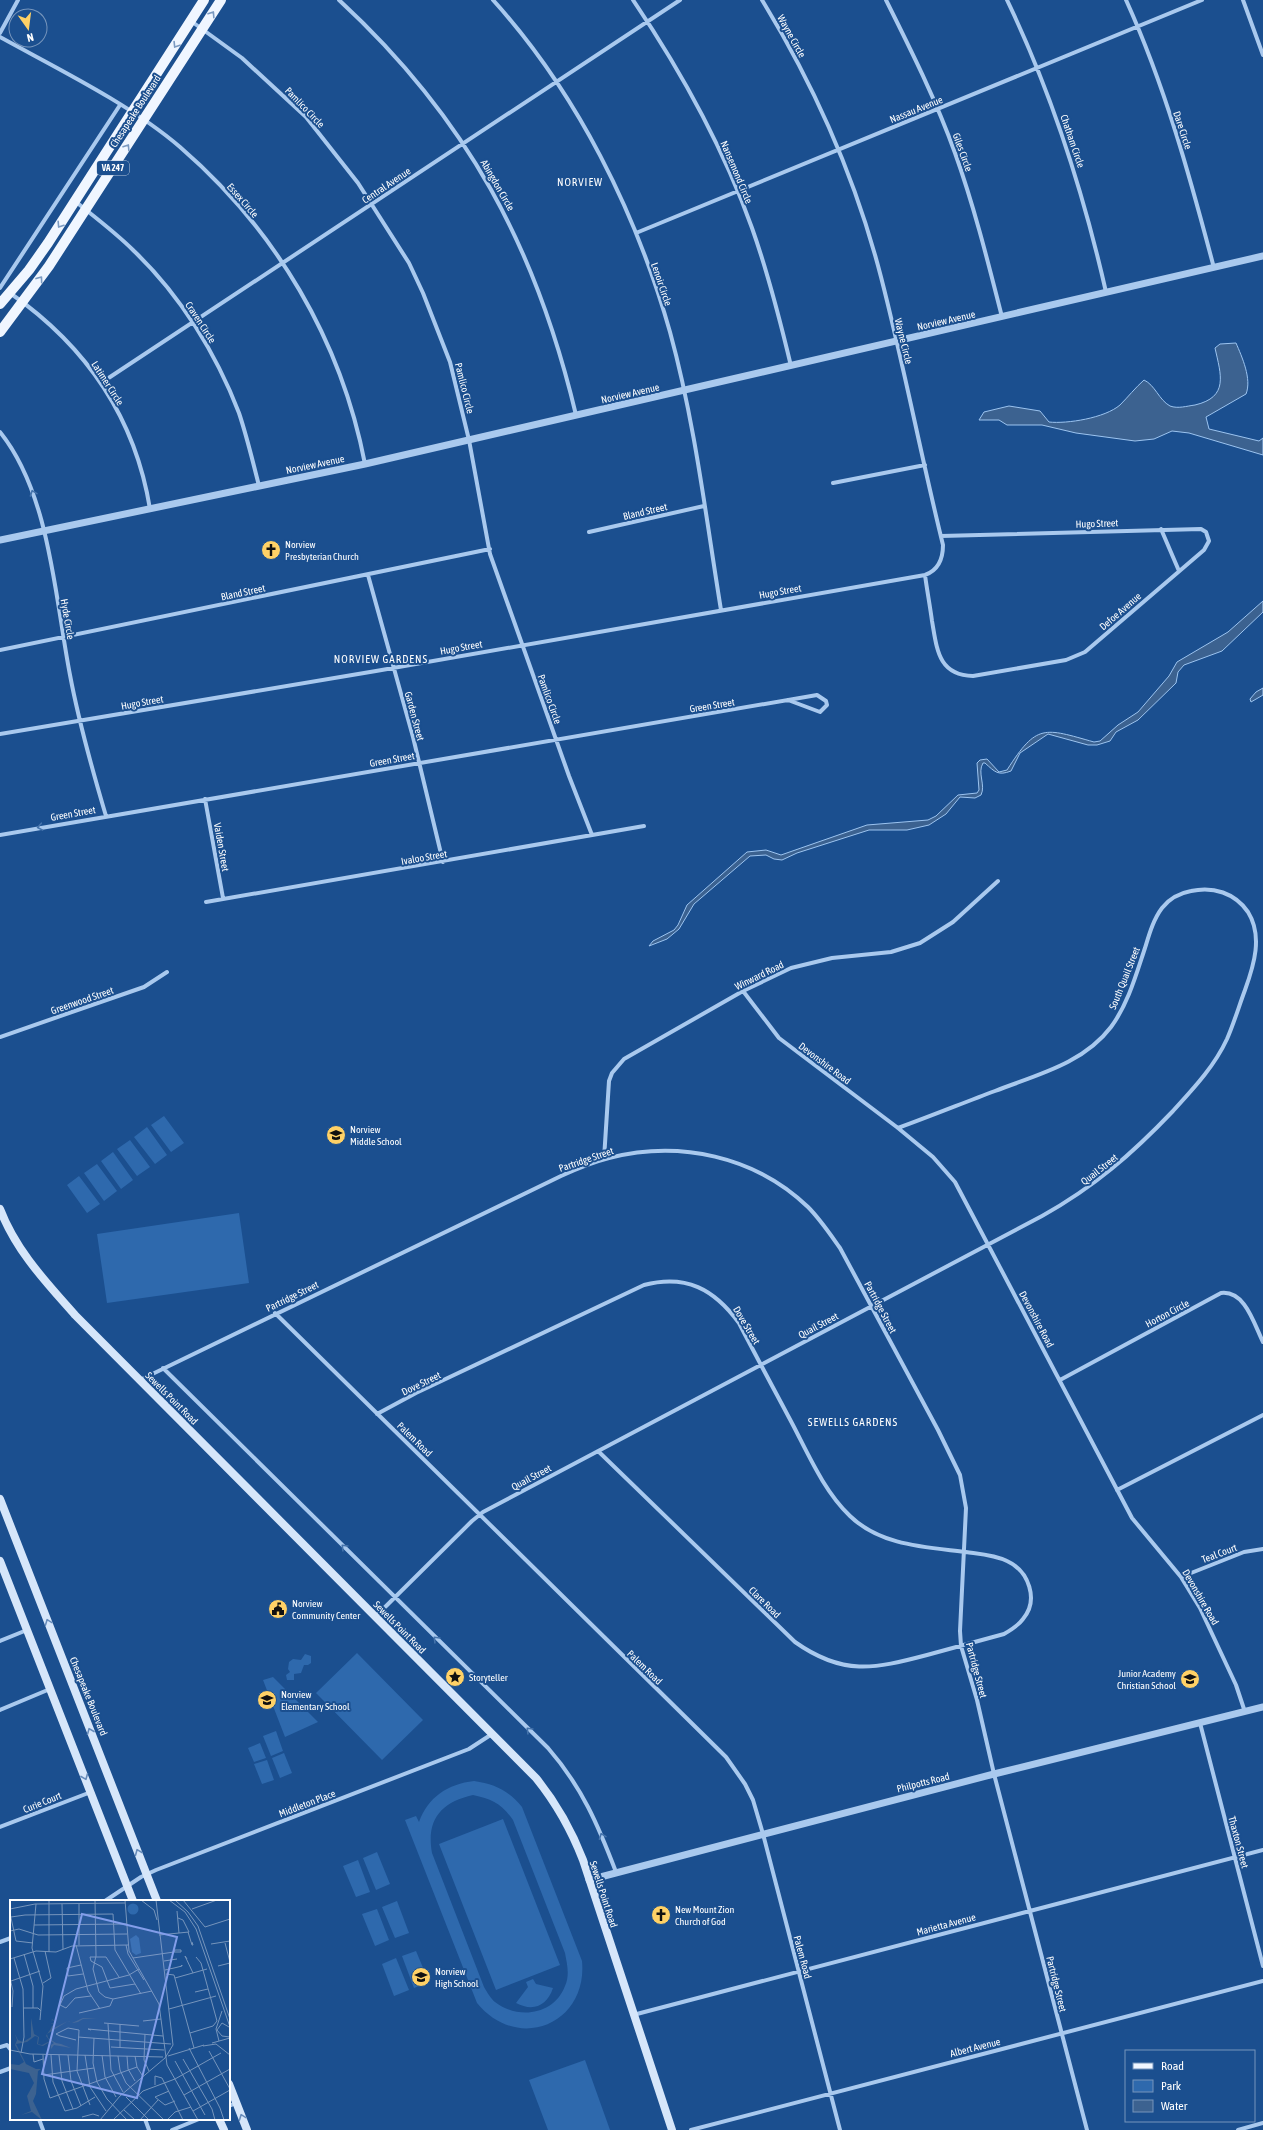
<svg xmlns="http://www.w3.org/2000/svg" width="1263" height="2130" font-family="'Asap Condensed',sans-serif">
<rect width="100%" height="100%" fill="#1b4f8f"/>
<path fill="#2e69ad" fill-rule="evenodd" d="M164,1116L184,1143L171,1152L151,1125Z
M147,1127L167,1155L155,1164L134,1137Z
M130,1140L150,1167L137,1176L117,1149Z
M113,1152L133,1180L121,1189L101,1161Z
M97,1164L117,1191L104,1201L84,1173Z
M79,1176L100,1204L87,1213L67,1185Z
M239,1213L249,1283L107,1303L97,1234Z
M357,1653L423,1720L382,1760L316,1693Z
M305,1654L311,1656V1663L308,1665H304L301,1673L294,1674V1680H287L286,1675L290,1672L288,1669L289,1662L293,1659L301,1660Z
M273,1677L318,1722L285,1737L263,1680Z
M276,1731L283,1751L271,1756L263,1736Z
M260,1743L266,1758L254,1762L248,1748Z
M284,1753L292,1773L280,1778L272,1758Z
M267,1760L274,1780L262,1784L254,1764Z
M474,1781C495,1784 509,1791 522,1807L582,1961C588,2024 518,2053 477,2003L405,1820L416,1816L419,1822C428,1797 448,1784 474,1781ZM473,1795C492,1799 502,1804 513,1820L565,1953C567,1964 570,1975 565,1986C554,2015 518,2020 495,2002C491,1999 487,1992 484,1987L432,1853C426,1820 441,1802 473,1795Z
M503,1819L560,1965L496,1990L439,1844Z
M377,1852L390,1884L376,1890L363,1858Z
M358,1860L370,1892L356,1897L343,1866Z
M397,1901L409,1933L395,1938L382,1907Z
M377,1909L389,1940L375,1946L362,1914Z
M416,1951L429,1982L414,1988L402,1956Z
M396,1958L409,1990L394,1996L382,1964Z
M533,1979L536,1984L553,1988C547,2006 533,2012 516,2003L528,1987L526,1982Z
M585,2060L610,2130H548L529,2080Z"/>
<path fill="#3c6290" stroke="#9cc4f0" d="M1236,343C1242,357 1252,379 1246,394L1206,417L1209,429L1259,441L1263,438V455L1189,433L1172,431L1154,439L1135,441L1076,433L1042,425H1007L999,420H979L984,412L1009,406L1040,411L1049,422C1067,424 1105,418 1120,405C1128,397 1135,388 1144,380C1155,385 1159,400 1170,406C1178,409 1187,406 1195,405C1229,397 1221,375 1215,348L1220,344Z
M1263,601V612L1222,651L1184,665L1178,672L1176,683L1138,720L1116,732L1110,741L1097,745H1088L1048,734L1020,753L1011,771C998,776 995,772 985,763H983C977,773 986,785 981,795L975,798L960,797L946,814L929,825L907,830H869L797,853L782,860L774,859L766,855L750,856L694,904L679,929L667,939L649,946L653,941L674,930L678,925L687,905L747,852L766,850L781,855L867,825L928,820L936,816L958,795L977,793L979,790L977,763L980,760L987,759L999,772L1007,770C1037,723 1044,728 1094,742L1100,741L1118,725L1138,712L1169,676L1177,662L1228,632Z
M1263,688V695L1251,702L1250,699L1256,692Z"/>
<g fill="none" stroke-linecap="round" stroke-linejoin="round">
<path stroke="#a9c9ee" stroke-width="4" d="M339,0C467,118 536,247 576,415
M493,0C577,93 636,212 670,332C695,423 706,518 721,610
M633,0C681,71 723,147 752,228C768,273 780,320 791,366
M886,0C911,50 936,100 955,153C974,206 988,262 1002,317
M1007,0C1052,94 1083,191 1106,292
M1126,0C1165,86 1190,177 1214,268
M1243,0L1263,55
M191,21L242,58L306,117L358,183L409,263L423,293L450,362L469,440L490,554L569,776L592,835
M0,33L18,0
M0,37C58,69 130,104 180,147C276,230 341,340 365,464
M76,202C96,218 116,233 134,251C180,295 216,353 239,413C247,437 253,462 259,486
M636,233L1202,0
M0,288L120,105
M10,293C86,346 135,417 150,509
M101,383L680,0
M0,432C50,494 55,598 70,675C79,723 92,769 106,816
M833,483L925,465
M1161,529L1179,571
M589,532L704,506
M368,575L413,737L443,862
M925,575C927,590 930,606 932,621C937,649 938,675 973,676L1066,660L1085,652L1204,550L1209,541L1206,532L1201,529L941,536
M0,650L490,549
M0,734L376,671L925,575C939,570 943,559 943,545C921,456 904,366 881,277C856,180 814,85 762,0
M205,799L223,898
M0,835L817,695L826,701L827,705L820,712L788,700
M206,902L644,826
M743,991L779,1038L898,1128L933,1157L955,1182L1132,1518L1181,1577L1200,1608L1236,1685L1245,1712
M0,1037L144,987L167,972
M604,1159L609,1081L612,1073L624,1059L743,991L791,968L832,958L891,952L920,943L953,922L998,881
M275,1313L726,1757L745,1784L753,1800L763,1834L840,2130
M163,1368L548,1748C582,1787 598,1825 616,1872
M140,1380L561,1176C576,1169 593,1162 609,1158C679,1140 755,1156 808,1207C820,1219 830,1234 840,1248L938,1430L960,1475L966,1508L960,1631L961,1646L977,1700L994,1774L1087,2130
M1060,1380L1221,1293C1245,1290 1254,1324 1263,1342
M377,1414L416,1393L644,1285C686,1274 714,1289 739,1323C757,1358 776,1393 794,1427C810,1458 825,1492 850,1516C881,1546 926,1547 966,1552C980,1554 995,1555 1007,1561C1029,1571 1039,1600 1023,1619C1018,1626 1011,1630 1004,1634C978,1641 953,1648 927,1655C874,1669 843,1676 795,1642L598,1451
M1117,1490L1263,1415
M1181,1577L1244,1552L1263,1549
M376,1616L472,1521L483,1512L1042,1216C1094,1187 1132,1154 1173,1111C1193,1089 1214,1067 1227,1039C1234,1023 1239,1006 1245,990C1254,965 1263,936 1248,912C1235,893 1213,886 1191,891C1180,893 1169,899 1162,908C1153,920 1149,935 1145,948C1136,975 1128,1004 1111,1027C1083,1064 1036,1075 995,1091C963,1103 931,1116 898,1128
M0,1641L27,1630
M0,1710L50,1689
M1200,1723L1263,1966
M0,1827L91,1792
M105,1901L141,1877L156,1870L469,1749L492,1734
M0,1942L11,1938
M633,2015L1263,1850
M0,2047L7,2045L11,2050
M0,2072L11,2068
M229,2106L236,2103
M39,2119L43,2130
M145,2119L149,2130
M172,2130L199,2119
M691,2130L1263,1981
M1238,2130L1263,2123"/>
<path stroke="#a9c9ee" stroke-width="7" d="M0,540L365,464L1263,256
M589,1880L994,1774L1263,1707"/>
<path stroke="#d6e6fa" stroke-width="8" d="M0,1209C16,1251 46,1282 75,1315L536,1778C557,1804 571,1829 583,1860L672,2130
M0,1499L157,1901
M0,1561L133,1901
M229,2084L247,2130
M219,2119L224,2130"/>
<path stroke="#f0f6ff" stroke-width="10" d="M0,304L29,270L48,243L204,0
M0,332L49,266L221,0"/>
</g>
<defs><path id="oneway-chevron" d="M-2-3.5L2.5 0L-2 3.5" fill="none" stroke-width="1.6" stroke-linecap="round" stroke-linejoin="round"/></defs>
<g stroke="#7b9ac1">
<use href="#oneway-chevron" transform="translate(212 14) rotate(-57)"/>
<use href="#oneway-chevron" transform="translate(176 45) rotate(122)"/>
<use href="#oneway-chevron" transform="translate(127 147) rotate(-57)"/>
<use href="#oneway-chevron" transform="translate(60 225) rotate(123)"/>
<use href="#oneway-chevron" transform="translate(40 279) rotate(-54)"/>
</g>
<g stroke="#4674ac">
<use href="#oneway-chevron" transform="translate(33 493) rotate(-110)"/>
<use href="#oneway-chevron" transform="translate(40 827) rotate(170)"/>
<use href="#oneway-chevron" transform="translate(344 1547) rotate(-135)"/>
<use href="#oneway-chevron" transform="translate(436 1639) rotate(-135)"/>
<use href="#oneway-chevron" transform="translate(529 1730) rotate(-135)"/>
<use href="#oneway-chevron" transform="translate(602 1836) rotate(-111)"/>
</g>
<g stroke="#668bba">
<use href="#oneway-chevron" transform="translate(48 1622) rotate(-111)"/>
<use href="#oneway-chevron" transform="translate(90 1731) rotate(-112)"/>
<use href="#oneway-chevron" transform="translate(85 1777) rotate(68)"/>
<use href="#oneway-chevron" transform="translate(138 1852) rotate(-112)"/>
<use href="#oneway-chevron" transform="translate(242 2117) rotate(-111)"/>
</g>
<defs>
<symbol id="church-disc" viewBox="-11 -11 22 22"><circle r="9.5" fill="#ffd166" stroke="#1b4f8f"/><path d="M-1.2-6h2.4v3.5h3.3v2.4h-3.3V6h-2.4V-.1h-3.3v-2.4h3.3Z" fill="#111"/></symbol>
<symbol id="school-disc" viewBox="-11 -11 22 22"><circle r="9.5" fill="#ffd166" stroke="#1b4f8f"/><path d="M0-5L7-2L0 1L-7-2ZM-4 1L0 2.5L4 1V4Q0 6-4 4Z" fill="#111"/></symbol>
<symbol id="civic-disc" viewBox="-11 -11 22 22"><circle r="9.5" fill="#ffd166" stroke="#1b4f8f"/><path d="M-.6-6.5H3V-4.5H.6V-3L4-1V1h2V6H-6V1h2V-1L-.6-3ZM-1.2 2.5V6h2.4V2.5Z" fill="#111"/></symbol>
<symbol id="sight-disc" viewBox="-11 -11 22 22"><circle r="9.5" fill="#ffd166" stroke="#1b4f8f"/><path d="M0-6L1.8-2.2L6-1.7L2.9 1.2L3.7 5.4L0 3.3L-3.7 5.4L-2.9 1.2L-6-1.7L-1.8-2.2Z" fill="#111"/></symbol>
</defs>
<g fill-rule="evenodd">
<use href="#church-disc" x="260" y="539" width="22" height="22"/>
<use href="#school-disc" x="325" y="1124" width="22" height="22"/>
<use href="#civic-disc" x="267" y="1598" width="22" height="22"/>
<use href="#sight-disc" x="444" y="1666" width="22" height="22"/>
<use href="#school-disc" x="1179" y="1668" width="22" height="22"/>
<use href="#school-disc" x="256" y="1689" width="22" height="22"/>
<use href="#church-disc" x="650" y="1904" width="22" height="22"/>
<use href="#school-disc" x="410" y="1966" width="22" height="22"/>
</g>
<g text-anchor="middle" stroke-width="4" stroke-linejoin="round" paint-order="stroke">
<rect fill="#1b4f8f" stroke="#bbcadd" stroke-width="1" x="97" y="161" width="32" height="14" rx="3"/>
<g font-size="9" font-weight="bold" fill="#fff">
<text x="113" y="171">VA 247</text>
</g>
<g font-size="10" fill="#fff" stroke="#1b4f8f">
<text transform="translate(792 36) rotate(61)" y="4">Wayne Circle</text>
<text transform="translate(305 107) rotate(46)" y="4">Pamlico Circle</text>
<text transform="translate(916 109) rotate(-22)" y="4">Nassau Avenue</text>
<text transform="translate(135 111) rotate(-57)" y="4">Chesapeake Boulevard</text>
<text transform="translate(1183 130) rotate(72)" y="4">Dare Circle</text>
<text transform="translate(1073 141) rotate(71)" y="4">Chatham Circle</text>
<text transform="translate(963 152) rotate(70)" y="4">Giles Circle</text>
<text transform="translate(737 172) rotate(67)" y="4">Nansemond Circle</text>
<text transform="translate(386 185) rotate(-34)" y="4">Central Avenue</text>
<text transform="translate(498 185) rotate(60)" y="4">Abingdon Circle</text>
<text transform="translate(243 200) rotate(49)" y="4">Essex Circle</text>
<text transform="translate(662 284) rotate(71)" y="4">Lenoir Circle</text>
<text transform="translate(946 320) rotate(-13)" y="4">Norview Avenue</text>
<text transform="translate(201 322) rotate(57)" y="4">Craven Circle</text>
<text transform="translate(904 341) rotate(76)" y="4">Wayne Circle</text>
<text transform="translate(108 383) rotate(57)" y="4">Latimer Circle</text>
<text transform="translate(465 388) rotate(76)" y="4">Pamlico Circle</text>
<text transform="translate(630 393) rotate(-13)" y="4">Norview Avenue</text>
<text transform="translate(315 464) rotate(-12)" y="4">Norview Avenue</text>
<text transform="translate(645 511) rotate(-13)" y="4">Bland Street</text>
<text transform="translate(1097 523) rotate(-2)" y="4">Hugo Street</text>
<text transform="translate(780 591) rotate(-10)" y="4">Hugo Street</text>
<text transform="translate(243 592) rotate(-12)" y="4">Bland Street</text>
<text transform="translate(1120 611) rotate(-41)" y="4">Defoe Avenue</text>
<text transform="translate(68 619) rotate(80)" y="4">Hyde Circle</text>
<text transform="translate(461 647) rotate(-10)" y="4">Hugo Street</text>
<text transform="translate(550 699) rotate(70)" y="4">Pamlico Circle</text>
<text transform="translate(142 702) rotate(-10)" y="4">Hugo Street</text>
<text transform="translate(712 705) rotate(-9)" y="4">Green Street</text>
<text transform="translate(415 716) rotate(75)" y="4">Garden Street</text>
<text transform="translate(392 759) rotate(-10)" y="4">Green Street</text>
<text transform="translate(73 813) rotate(-10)" y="4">Green Street</text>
<text transform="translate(222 847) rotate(80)" y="4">Vaiden Street</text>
<text transform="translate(424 857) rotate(-10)" y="4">Ivaloo Street</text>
<text transform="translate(759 975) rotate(-26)" y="4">Winward Road</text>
<text transform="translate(1124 978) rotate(-68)" y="4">South Quail Street</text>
<text transform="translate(82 1000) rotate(-19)" y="4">Greenwood Street</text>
<text transform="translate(825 1063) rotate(37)" y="4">Devonshire Road</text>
<text transform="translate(586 1159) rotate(-19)" y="4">Partridge Street</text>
<text transform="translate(1099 1169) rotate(-38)" y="4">Quail Street</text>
<text transform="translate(292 1296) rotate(-26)" y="4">Partridge Street</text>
<text transform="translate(881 1307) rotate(62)" y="4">Partridge Street</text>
<text transform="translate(1167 1313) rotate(-28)" y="4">Horton Circle</text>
<text transform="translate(1037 1319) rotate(62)" y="4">Devonshire Road</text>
<text transform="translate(747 1325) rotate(59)" y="4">Dove Street</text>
<text transform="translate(818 1325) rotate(-28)" y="4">Quail Street</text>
<text transform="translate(421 1383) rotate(-26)" y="4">Dove Street</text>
<text transform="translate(172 1398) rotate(45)" y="4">Sewells Point Road</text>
<text transform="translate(415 1439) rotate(44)" y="4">Palem Road</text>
<text transform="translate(531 1477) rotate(-28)" y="4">Quail Street</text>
<text transform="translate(1219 1553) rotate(-21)" y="4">Teal Court</text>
<text transform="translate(1201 1597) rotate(60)" y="4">Devonshire Road</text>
<text transform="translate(765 1602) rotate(44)" y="4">Clare Road</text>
<text transform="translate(400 1627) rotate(45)" y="4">Sewells Point Road</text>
<text transform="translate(645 1667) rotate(44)" y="4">Palem Road</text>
<text transform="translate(977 1670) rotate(75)" y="4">Partridge Street</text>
<text transform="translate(89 1696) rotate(68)" y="4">Chesapeake Boulevard</text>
<text transform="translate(923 1782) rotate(-14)" y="4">Philpotts Road</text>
<text transform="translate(42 1802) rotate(-22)" y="4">Curie Court</text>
<text transform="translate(307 1803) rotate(-21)" y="4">Middleton Place</text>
<text transform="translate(1239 1842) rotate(75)" y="4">Thaxton Street</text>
<text transform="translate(604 1894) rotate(72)" y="4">Sewells Point Road</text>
<text transform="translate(946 1924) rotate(-15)" y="4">Marietta Avenue</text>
<text transform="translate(803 1957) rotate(75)" y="4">Palem Road</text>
<text transform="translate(1057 1984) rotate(76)" y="4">Partridge Street</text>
<text transform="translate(975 2047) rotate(-14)" y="4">Albert Avenue</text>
</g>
<g font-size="10" fill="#fff" stroke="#1b4f8f" text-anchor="start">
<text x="285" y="548">Norview<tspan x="285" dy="12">Presbyterian Church</tspan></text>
<text x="350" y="1133">Norview<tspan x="350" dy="12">Middle School</tspan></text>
<text x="292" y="1607">Norview<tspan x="292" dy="12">Community Center</tspan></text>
<text x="1176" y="1677" text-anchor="end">Junior Academy<tspan x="1176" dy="12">Christian School</tspan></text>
<text x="469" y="1681">Storyteller</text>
<text x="281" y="1698">Norview<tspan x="281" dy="12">Elementary School</tspan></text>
<text x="675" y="1913">New Mount Zion<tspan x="675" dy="12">Church of God</tspan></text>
<text x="435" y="1975">Norview<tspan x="435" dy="12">High School</tspan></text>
</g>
<g font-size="11" letter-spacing="1" fill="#fff" stroke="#1b4f8f">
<text x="580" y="186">NORVIEW</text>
<text x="381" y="663">NORVIEW GARDENS</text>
<text x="853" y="1426">SEWELLS GARDENS</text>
</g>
</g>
<g transform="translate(10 1900)">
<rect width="220" height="220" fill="#1b4f8f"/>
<path d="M117.5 9a5.5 5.5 0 1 1 11 0a5.5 5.5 0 1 1-11 0ZM126,35L129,38L131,53L126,55L122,52L120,39Z" fill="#2e69ad"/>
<path d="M96,114L87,119H73L68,122L63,123L58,121L37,134L38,138L46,143L51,144L61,148L44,145L41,149V145L44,143L41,141L33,146L29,145L27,144L28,137L25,136L17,142L6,144L16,164L26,169H31L28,171L26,194L23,201L32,220L22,212L11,215L21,211L17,196L24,183L19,173L0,169V164L9,165L14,162L5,145L7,140L5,134L8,140L13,142L21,137V118L24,134L29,137L28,144L32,145L40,141L36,136L37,134L40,130L42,126L44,125L43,124H42L41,123L42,119L46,122L42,120L41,123L44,124L42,129L58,121H59L62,123L73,118L87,119Z" fill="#3c6290"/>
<path fill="none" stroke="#7695bc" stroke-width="1" d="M39,0V52M85,0L86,56L83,69L89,92L95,97L103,99L142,91M115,0L119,51L149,104L157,165L188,220M131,0L144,10L147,20M159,0L175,12L186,29L220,127M165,0L178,12L188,26L220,119M173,0L195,27M26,4L22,48L33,86L30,120M52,4L53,49M69,4V45M0,9L25,4L115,3M182,9L207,0M167,11L169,33M0,13L6,41L23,43M1,17L15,15L103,14L105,50L131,94M24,25L117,24M195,27L220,19M0,31L9,29L28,35L117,34M178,32L182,45H183L182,42M149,35L179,32L173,20L168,18M215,43L220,62M201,44L220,41M66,45L78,91L90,109M116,45L118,54L134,80M171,50V52H164L165,50ZM14,54L23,86V108M4,58L13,89L14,137L11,153M123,58L164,52M0,59L26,51L46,52L62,46L118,45M177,59L175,56L183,73M154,61L167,59M71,65L57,68L58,76L73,74M208,66L220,63M155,70L164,68L172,66V65L170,67M156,74L164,75L184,148M109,77L96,57H80L81,61L92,67L100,88L125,84M0,78L3,91L2,107M165,78L197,69M1,81L30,71M33,83L41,78L35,51M185,92L198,89M81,96L65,98L56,108L50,105L54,96L66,89L119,75L129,69M13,108H28L31,111M159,109L206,96M69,113L100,106L103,99M133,121L151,119M94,123L129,126M98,124L101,170L113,192M110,124V147M219,127L212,123L207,130L212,136L220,137M81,130L78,129L153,136M180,133L203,126L207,121L191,63L186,57M135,134L134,160L139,171M50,136L46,134L58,128L69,130L67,171L80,205M50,136L66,140M68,137L161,144M84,138L83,163L87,182L97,199L117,220M209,141L206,129L212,111M202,143L220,138M193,146L206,144L220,155M101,147L154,150M179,148L210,208L214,220M0,150L20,154L153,157M199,151L220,189M23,154L24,162L33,159M33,155L34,179L40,198L127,167M41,155L43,182L55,211L67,208L85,197M49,155L52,181L63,209M58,155L61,181L71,206M75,155L80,187L96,211M92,155L95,177L106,197M108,156L110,170L116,183L154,220M117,156L118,169L125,181M125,156L127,167L132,175M158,156L194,145M173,159L202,209L205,220M165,161L195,215M34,175L84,168M145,185V176L152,178L173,220M159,191L145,197L155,205L165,201M174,195L220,169M116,197L139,220M114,210L125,220M183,211L220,190M72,217L83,214L89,216M90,220L110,196L155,158L163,145L146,0M103,220L133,191L165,179L211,153M130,220L148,200M157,220L165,212L181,207"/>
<path fill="#839eea" fill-opacity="0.15" stroke="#839eea" stroke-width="2" d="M72,14L167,37L127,198L32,174Z"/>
<rect width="220" height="220" fill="none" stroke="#fff" stroke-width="2"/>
</g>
<rect x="1125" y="2050" width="130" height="72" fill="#1b4f8f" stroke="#7695bc"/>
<rect x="1133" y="2063" width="20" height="6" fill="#f0f6ff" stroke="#7695bc"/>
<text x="1161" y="2070" font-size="12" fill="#ffffff">Road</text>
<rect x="1133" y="2080" width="20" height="12" fill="#2e69ad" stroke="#7695bc"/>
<text x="1161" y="2090" font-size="12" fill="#ffffff">Park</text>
<rect x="1133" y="2100" width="20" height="12" fill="#3c6290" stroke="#7695bc"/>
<text x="1161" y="2110" font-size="12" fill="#ffffff">Water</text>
<g transform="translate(28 28) rotate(166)"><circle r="19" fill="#1b4f8f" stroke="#7695bc"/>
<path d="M0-3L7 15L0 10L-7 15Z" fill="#ffd166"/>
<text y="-6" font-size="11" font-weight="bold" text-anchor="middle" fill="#ffffff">N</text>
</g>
</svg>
